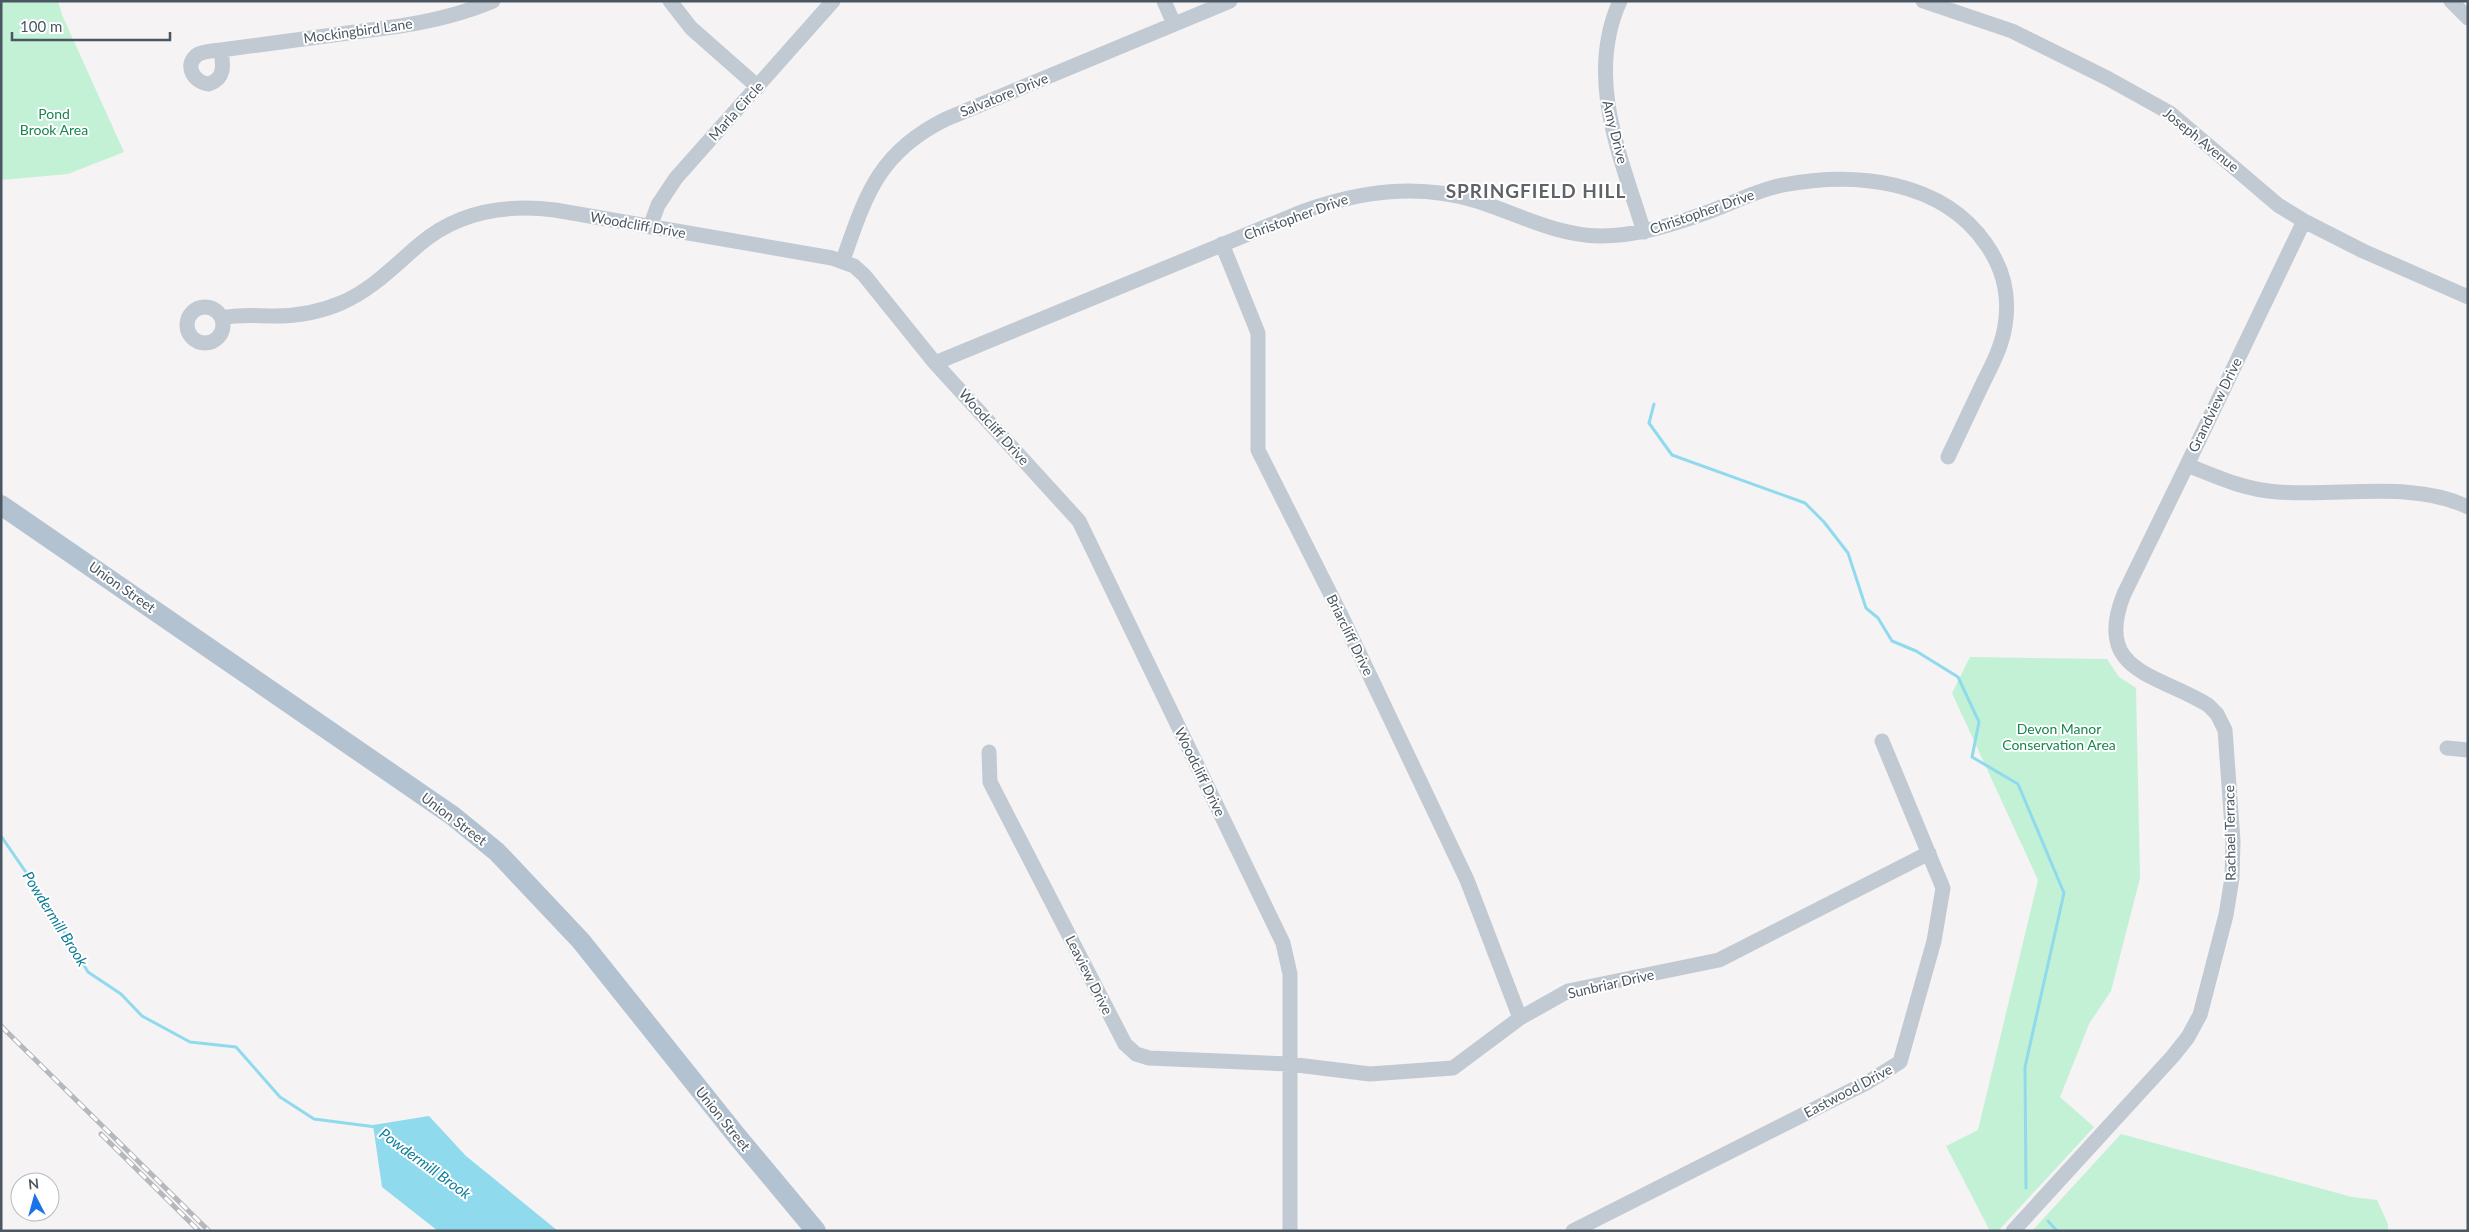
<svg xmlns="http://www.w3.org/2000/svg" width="2469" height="1232" font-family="Lato,sans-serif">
<rect width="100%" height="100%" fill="#f5f3f3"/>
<path fill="#c3f1d5" d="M1,1H58L62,15L124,152L68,174L1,180Z
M1970,657L2107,659L2119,677L2136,688L2140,878L2111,991L2089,1024L2060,1097L2094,1127L1998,1231H1990L1946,1146L1978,1130L2038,880L1952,693Z
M2121,1134L2352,1197L2377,1200L2388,1224V1231H2032Z"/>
<path fill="#90daee" d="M429,1116L466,1156L558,1231H438L382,1187L373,1125Z"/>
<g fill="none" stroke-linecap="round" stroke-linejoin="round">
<path stroke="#90daee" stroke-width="3" d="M1654,404L1649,423L1672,455L1805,503L1824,522L1848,553L1866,608L1878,618L1892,641L1916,651L1958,677L1979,722L1972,757L2018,784L2064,893L2025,1067L2026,1188
M1,836L43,897L88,972L121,994L142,1016L190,1042L236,1047L280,1097L314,1119L376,1127
M2048,1221L2057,1231"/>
<path stroke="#c1cad2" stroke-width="15" d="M670,1L691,28L758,87
M1164,1L1174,24
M1620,1C1585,78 1621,157 1644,232
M1923,1L2012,31L2107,78L2170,113L2278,205L2304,221L2363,251L2468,297
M2451,1L2468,18
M221,50C223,64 226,78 209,84C195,83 183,66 197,55C203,51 213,51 221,50L400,26C432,21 462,14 493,1
M2304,221L2187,465C2217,477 2245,490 2278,492C2339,497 2412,480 2468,507
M650,227L658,205L676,178L833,1
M1222,244L1258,333V450L1341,615L1467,880L1520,1018
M843,260C866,194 879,152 946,119L1230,1
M187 325a18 18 0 1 1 36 0a18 18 0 1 1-36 0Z
M222,318C239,314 257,316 275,316C297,316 320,312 341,303C372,290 395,265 420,244C459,211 506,204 555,210L832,258L854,266L864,275L935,363L1079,521L1283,943L1290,974V1231
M935,363L1304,211C1361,191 1418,183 1477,201C1518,214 1555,235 1600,236C1638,236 1675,224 1711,211C1735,202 1757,190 1783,185C1855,171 1942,180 1986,244C2003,268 2010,296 2005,326C2002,346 1992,365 1983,383C1971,408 1960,432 1948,457
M2447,748L2468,750
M989,752L990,782L1125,1044L1136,1054L1149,1058L1289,1064L1370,1074L1453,1068L1520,1018L1568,991L1719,960L1929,853
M1573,1231L1868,1082L1900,1062L1934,941L1943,888L1882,741
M2013,1231L2173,1056L2188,1037L2200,1015L2226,915L2232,878L2233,841L2225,730L2217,714L2208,705C2159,674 2092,673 2124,594L2187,465"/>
<path stroke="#b3c2d1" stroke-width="20" d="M1,505L453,816L497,852L581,941L736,1135L816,1231"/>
<defs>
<path id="rail" d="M1,1026L209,1231
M101,1134L199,1231"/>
</defs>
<use href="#rail" stroke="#b5b8bd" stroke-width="5"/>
<use href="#rail" stroke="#fff" stroke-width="3" stroke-dasharray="9" stroke-linecap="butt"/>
</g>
<g text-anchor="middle" stroke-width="4" stroke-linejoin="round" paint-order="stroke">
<g font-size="14" fill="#4a5661" stroke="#fff">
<text transform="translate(358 31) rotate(-8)" y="5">Mockingbird Lane</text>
<text transform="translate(1004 95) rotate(-22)" y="5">Salvatore Drive</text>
<text transform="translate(736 111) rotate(-48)" y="5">Marla Circle</text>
<text transform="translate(1615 132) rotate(76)" y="5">Amy Drive</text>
<text transform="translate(2201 140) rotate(39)" y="5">Joseph Avenue</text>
<text transform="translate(1702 212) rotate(-19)" y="5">Christopher Drive</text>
<text transform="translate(1296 217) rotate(-20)" y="5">Christopher Drive</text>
<text transform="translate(638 225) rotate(10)" y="5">Woodcliff Drive</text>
<text transform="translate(2215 405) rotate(-64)" y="5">Grandview Drive</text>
<text transform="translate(994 427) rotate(48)" y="5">Woodcliff Drive</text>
<text transform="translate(122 587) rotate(35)" y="5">Union Street</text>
<text transform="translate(1350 635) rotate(64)" y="5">Briarcliff Drive</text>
<text transform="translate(1200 772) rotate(64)" y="5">Woodcliff Drive</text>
<text transform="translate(454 819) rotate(37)" y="5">Union Street</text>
<text transform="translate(2230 833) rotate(-91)" y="5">Rachael Terrace</text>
<text transform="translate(1089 975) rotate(63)" y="5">Leaview Drive</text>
<text transform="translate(1611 984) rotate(-13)" y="5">Sunbriar Drive</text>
<text transform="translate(1848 1091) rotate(-28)" y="5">Eastwood Drive</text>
<text transform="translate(723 1119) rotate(51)" y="5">Union Street</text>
</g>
<g font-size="14" fill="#17864f" stroke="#fff">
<text x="54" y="119">Pond<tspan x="54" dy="16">Brook Area</tspan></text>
<text x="2059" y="734">Devon Manor<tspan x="2059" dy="16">Conservation Area</tspan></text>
</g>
<g font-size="15" font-style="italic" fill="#0c7c9b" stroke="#fff">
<text transform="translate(55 919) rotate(58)" y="5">Powdermill Brook</text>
<text transform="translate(425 1164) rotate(36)" y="5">Powdermill Brook</text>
</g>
<g font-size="19" font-weight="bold" letter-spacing="1" fill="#5f6368" stroke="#fff">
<text x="1536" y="198">SPRINGFIELD HILL</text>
</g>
</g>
<rect width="2469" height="1232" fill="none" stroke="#4a5661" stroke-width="5"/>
<g transform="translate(35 1197) rotate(354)"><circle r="24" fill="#ffffff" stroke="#b7bbc0"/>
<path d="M0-4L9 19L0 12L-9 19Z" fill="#1a73e8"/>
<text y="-8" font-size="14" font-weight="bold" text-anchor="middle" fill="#4a5661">N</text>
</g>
<path d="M12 32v8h158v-8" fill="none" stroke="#4a5661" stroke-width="2.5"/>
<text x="20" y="32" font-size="15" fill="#4a5661" stroke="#ffffff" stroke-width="4" paint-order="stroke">100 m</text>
</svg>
